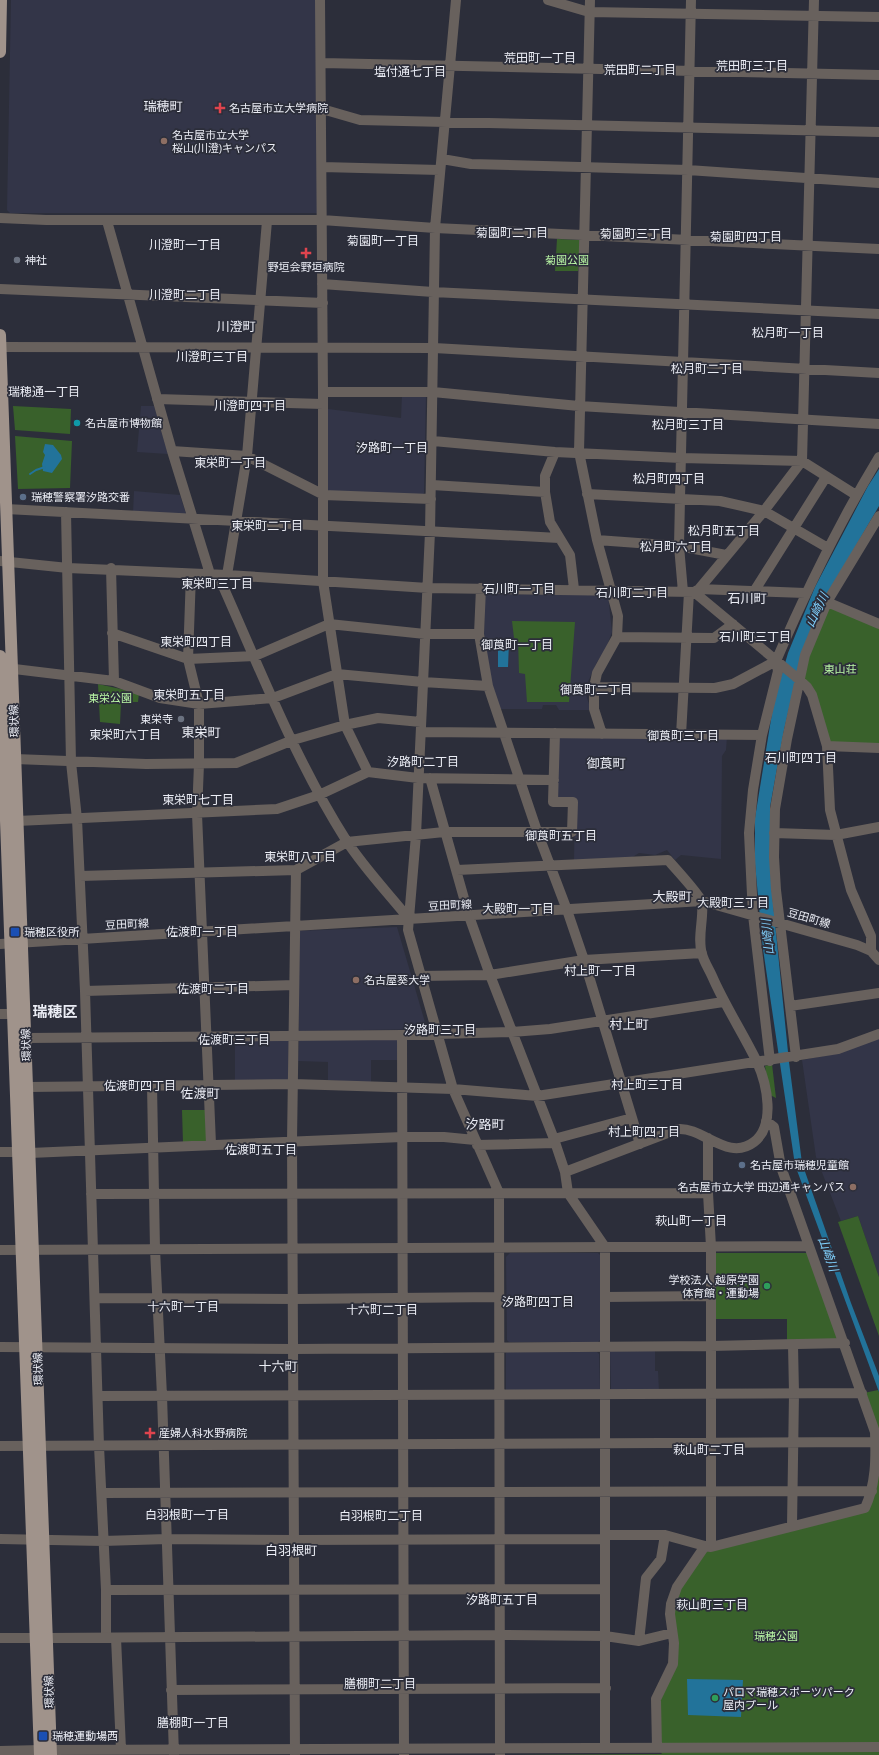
<svg xmlns="http://www.w3.org/2000/svg" width="879" height="1755" font-family="'Archivo Narrow','Noto Sans JP',sans-serif">
<rect width="100%" height="100%" fill="#2c2e3a"/>
<path fill="#333548" d="M11,0H318L319,213H10L7,210Z
M402,394L426,396L424,493L422,495L331,493L327,489L328,409L401,418Z
M141,406H154L168,454L137,452Z
M134,491L180,495L186,514L133,513Z
M485,594L608,595L612,632L605,651L597,662L587,684L586,695L591,710H559L556,705H543L542,709H499L491,686L484,634Z
M727,737L726,750L722,756L721,859L681,855L675,860L667,850L655,855L639,853L631,858L574,860L575,802L559,799L556,797L558,738Z
M397,927L427,1029L299,1031L298,931Z
M397,1038L399,1060H371V1083L328,1080V1062L298,1061L299,1041L300,1039Z
M879,1038V1277L858,1216L841,1221L816,1157L802,1060L839,1053Z
M289,1039L288,1080H235V1040Z
M510,1253H598L600,1255V1340L598,1342H509L507,1340L506,1257Z
M612,1350H655V1371H658L659,1391L611,1390L610,1352Z
M508,1351L597,1352L599,1354L600,1392H506V1353Z"/>
<path fill="#39612b" d="M557,239L580,240L578,271H555Z
M13,406L71,409L70,434L15,430Z
M15,436L72,441L70,488L18,489Z
M827,602L879,624V748L827,746L801,671Z
M512,621L575,622L569,702H527L525,674L519,673L518,639L514,638Z
M98,684L139,693L138,702H121L120,724L100,722Z
M772,1064L776,1098L770,1095L765,1066Z
M182,1110H207L208,1142L183,1143Z
M858,1216L879,1277V1336L838,1222Z
M715,1253H808L840,1341H787V1319H714Z
M878,1390L879,1392V1432L864,1393Z
M879,1442V1755H510L662,1754L657,1748L656,1699L669,1672L671,1604L705,1546L865,1508Z"/>
<path fill="#22739a" d="M45,444L53,445L61,455L62,459L52,473L43,471L42,464L45,455L43,452Z
M879,469V506L854,549L799,666L784,730L770,807L771,883L789,1062L802,1163L851,1303L879,1376V1392L795,1165L763,949L755,864V818L774,701L788,653L815,587L868,486Z
M498,642H509L508,667H498Z
M687,1679L743,1680L741,1717L688,1715Z"/>
<g fill="none" stroke-linecap="round" stroke-linejoin="round">
<path stroke="#22739a" stroke-width="2" d="M30,474L36,470L45,467"/>
<path stroke="#68615d" stroke-width="10" d="M456,0L435,228L430,532L416,835L408,930L453,1089L499,1193L500,1755
M548,0L589,12L879,17
M590,0L579,452L597,540L618,616L617,637L597,673L594,687V709L602,734
M322,63L879,75
M322,109L360,120L879,132
M442,159L471,164L688,170L879,183
M322,167L440,170
M0,218L46,220H322L435,228L879,249
M107,221L172,451L210,574
M322,284L433,292L879,314
M0,289L323,303
M0,347L434,348L879,373
M323,392H433L579,406L879,424
M157,399L323,404
M433,441L555,452L681,458L802,461L856,495
M172,451L247,456L324,495L431,499
M555,452L545,476V492L550,522L570,555L574,589
M432,485L545,492
M587,494L720,501L764,511L828,548
M6,509L559,538
M66,512L71,762L77,819L85,991L99,1446L106,1590V1638
M597,540L679,546L726,555
M0,561L68,568L227,575L428,588L694,592L796,677L807,687L812,695L827,746L830,810L851,890L871,936V951
M111,568L114,681
M191,574L188,659L199,704V764L197,814L211,1144
M218,575C258,664 294,758 346,840C364,868 389,894 409,919
M227,575L247,456L267,221
M481,588L479,634L488,686L537,831L567,910L584,960L640,1144
M699,589L805,593
M755,590L826,477
M683,592L679,546L680,499L691,0
M694,592L699,589L764,511L802,461L814,0
M827,602L879,624
M112,633L188,659L255,656L329,624L425,634H479
M617,637L714,638L733,624
M6,668L114,681L160,698L199,704L273,698L337,674L423,682L488,686
M594,687L715,688L733,684L776,661
M421,732L762,735
M681,735L689,592
M827,746L879,748
M15,759L146,764L236,763L293,740L345,725L378,718L421,722
M368,772L418,778L554,780
M430,778L469,916L490,975L554,1139L565,1172L568,1193L605,1247V1748
M17,821L277,809L319,795L368,772L345,725L323,581V392L320,0
M774,833L836,835L879,827
M457,870L668,860C674,867 701,896 702,902C704,919 697,938 702,954C704,962 709,969 712,976C725,1006 743,1033 757,1062C767,1084 776,1125 754,1142C728,1162 703,1127 678,1129L565,1172
M80,876L296,870L347,842L444,832H572L573,802H553L555,733
M0,944L702,901L857,945L871,951L879,960
M420,976L490,975L584,960L702,953
M85,991L294,985
M790,1006L879,993
M0,1014H14
M402,1035L404,1755
M26,1038L402,1035L512,1032L550,1029L723,1002
M796,1057L776,890L774,857L775,809L787,739L805,655L827,602L879,516
M770,1061L753,915L749,833L753,790L762,735L778,671L776,661C806,591 839,523 879,457
M152,1085L155,1249L162,1396L174,1755
M28,1087L293,1084L453,1089L537,1096L838,1049L879,1034
M708,1138V1193L711,1247V1547
M554,1139L632,1118
M477,1145L555,1143
M0,1152H17
M30,1153L402,1137H444L475,1140
M91,1194L708,1193
M0,1250L809,1246
M605,1297L711,1296
M96,1298L294,1299L499,1297
M0,1347L294,1349L711,1346L845,1343
M98,1396L862,1393
M0,1446L876,1442
M102,1493L872,1491
M792,1526L794,1393L793,1345
M605,1535H665L705,1546
M0,1539L103,1541L167,1539L295,1540L605,1539
M106,1590L605,1589
M0,1638H36
M47,1638L500,1635L605,1636L639,1641L672,1633
M116,1638L121,1749
M639,1641L646,1578L661,1559L665,1535
M171,1690L606,1688
M657,1748L656,1699L673,1664L674,1643L670,1614L671,1604L677,1587L705,1546L711,1547L865,1508C876,1484 876,1458 875,1432L781,1167L774,1127L766,1121
M51,1750L879,1747
M0,1751L40,1750
M295,1755L292,1141L296,870"/>
<path stroke="#a0938b" stroke-width="12" d="M0,52L1,0
M0,335L51,1755
M0,656L40,1755"/>
</g>
<g fill="#e0444e" stroke="#2c2e3a" stroke-width="1.5">
<path d="M218 102h4v4h4v4h-4v4h-4v-4h-4v-4h4z"/>
<path d="M304 247h4v4h4v4h-4v4h-4v-4h-4v-4h4z"/>
<path d="M148 1427h4v4h4v4h-4v4h-4v-4h-4v-4h4z"/>
</g>
<g fill="#8d6e63" stroke="#2c2e3a" stroke-width="1.5">
<circle cx="164" cy="141" r="4"/>
<circle cx="356" cy="980" r="4"/>
<circle cx="853" cy="1187" r="4"/>
</g>
<g fill="#6b7280" stroke="#2c2e3a" stroke-width="1.5">
<circle cx="17" cy="260" r="4"/>
<circle cx="181" cy="719" r="4"/>
</g>
<circle fill="#0f9aa8" stroke="#2c2e3a" stroke-width="1.5" cx="77" cy="423" r="4"/>
<g fill="#5c6f8a" stroke="#2c2e3a" stroke-width="1.5">
<circle cx="23" cy="497" r="4"/>
<circle cx="742" cy="1165" r="4"/>
</g>
<g fill="#1a4fb4" stroke="#2c2e3a" stroke-width="1.5">
<rect x="10" y="927" width="10" height="10" rx="2"/>
<rect x="38" y="1731" width="10" height="10" rx="2"/>
</g>
<g fill="#2e9e5b" stroke="#2c2e3a" stroke-width="1.5">
<circle cx="767" cy="1286" r="4"/>
<circle cx="715" cy="1698" r="4"/>
</g>
<g text-anchor="middle" stroke-width="3.5" stroke-linejoin="round" paint-order="stroke">
<g font-size="11" fill="#ebedf5" stroke="#2c2e3a" text-anchor="start">
<text x="229" y="112">名古屋市立大学病院</text>
<text x="172" y="139">名古屋市立大学<tspan x="172" dy="13">桜山(川澄)キャンパス</tspan></text>
<text x="25" y="264">神社</text>
<text x="306" y="271" text-anchor="middle">野垣会野垣病院</text>
<text x="85" y="427">名古屋市博物館</text>
<text x="31" y="501">瑞穂警察署汐路交番</text>
<text x="173" y="723" text-anchor="end">東栄寺</text>
<text x="24" y="936">瑞穂区役所</text>
<text x="364" y="984">名古屋葵大学</text>
<text x="750" y="1169">名古屋市瑞穂児童館</text>
<text x="845" y="1191" text-anchor="end">名古屋市立大学 田辺通キャンパス</text>
<text x="759" y="1284" text-anchor="end">学校法人 越原学園<tspan x="759" dy="13">体育館・運動場</tspan></text>
<text x="159" y="1437">産婦人科水野病院</text>
<text x="723" y="1696">パロマ瑞穂スポーツパーク<tspan x="723" dy="13">屋内プール</tspan></text>
<text x="52" y="1740">瑞穂運動場西</text>
</g>
<g font-size="11" fill="#baf8a5" stroke="#2c2e3a">
<text x="567" y="264">菊園公園</text>
<text x="840" y="673">東山荘</text>
<text x="110" y="702">東栄公園</text>
<text x="776" y="1640">瑞穂公園</text>
</g>
<g font-size="11" fill="#ebedf5" stroke="#2c2e3a">
<text transform="translate(14 721) rotate(-92)" y="4">環状線</text>
<text transform="translate(450 905) rotate(-3)" y="4">豆田町線</text>
<text transform="translate(809 918) rotate(16)" y="4">豆田町線</text>
<text transform="translate(127 924) rotate(-3)" y="4">豆田町線</text>
<text transform="translate(26 1045) rotate(-92)" y="4">環状線</text>
<text transform="translate(38 1369) rotate(-92)" y="4">環状線</text>
<text transform="translate(49 1692) rotate(-92)" y="4">環状線</text>
</g>
<g font-size="12" fill="#ebedf5" stroke="#2c2e3a">
<text x="540" y="62">荒田町一丁目</text>
<text x="752" y="70">荒田町三丁目</text>
<text x="640" y="74">荒田町二丁目</text>
<text x="410" y="76">塩付通七丁目</text>
<text x="512" y="237">菊園町二丁目</text>
<text x="636" y="238">菊園町三丁目</text>
<text x="746" y="241">菊園町四丁目</text>
<text x="383" y="245">菊園町一丁目</text>
<text x="185" y="249">川澄町一丁目</text>
<text x="185" y="299">川澄町二丁目</text>
<text x="788" y="337">松月町一丁目</text>
<text x="212" y="361">川澄町三丁目</text>
<text x="707" y="373">松月町二丁目</text>
<text x="44" y="396">瑞穂通一丁目</text>
<text x="250" y="410">川澄町四丁目</text>
<text x="688" y="429">松月町三丁目</text>
<text x="392" y="452">汐路町一丁目</text>
<text x="230" y="467">東栄町一丁目</text>
<text x="669" y="483">松月町四丁目</text>
<text x="267" y="530">東栄町二丁目</text>
<text x="724" y="535">松月町五丁目</text>
<text x="676" y="551">松月町六丁目</text>
<text x="217" y="588">東栄町三丁目</text>
<text x="519" y="593">石川町一丁目</text>
<text x="632" y="597">石川町二丁目</text>
<text x="755" y="641">石川町三丁目</text>
<text x="196" y="646">東栄町四丁目</text>
<text x="517" y="649">御莨町一丁目</text>
<text x="596" y="694">御莨町二丁目</text>
<text x="189" y="699">東栄町五丁目</text>
<text x="125" y="739">東栄町六丁目</text>
<text x="683" y="740">御莨町三丁目</text>
<text x="801" y="762">石川町四丁目</text>
<text x="423" y="766">汐路町二丁目</text>
<text x="198" y="804">東栄町七丁目</text>
<text x="561" y="840">御莨町五丁目</text>
<text x="300" y="861">東栄町八丁目</text>
<text x="733" y="907">大殿町三丁目</text>
<text x="518" y="913">大殿町一丁目</text>
<text x="202" y="936">佐渡町一丁目</text>
<text x="600" y="975">村上町一丁目</text>
<text x="213" y="993">佐渡町二丁目</text>
<text x="440" y="1034">汐路町三丁目</text>
<text x="234" y="1044">佐渡町三丁目</text>
<text x="647" y="1089">村上町三丁目</text>
<text x="140" y="1090">佐渡町四丁目</text>
<text x="644" y="1136">村上町四丁目</text>
<text x="261" y="1154">佐渡町五丁目</text>
<text x="691" y="1225">萩山町一丁目</text>
<text x="538" y="1306">汐路町四丁目</text>
<text x="183" y="1311">十六町一丁目</text>
<text x="382" y="1314">十六町二丁目</text>
<text x="709" y="1454">萩山町二丁目</text>
<text x="187" y="1519">白羽根町一丁目</text>
<text x="381" y="1520">白羽根町二丁目</text>
<text x="502" y="1604">汐路町五丁目</text>
<text x="712" y="1609">萩山町三丁目</text>
<text x="380" y="1688">膳棚町二丁目</text>
<text x="193" y="1727">膳棚町一丁目</text>
</g>
<g font-size="12" font-style="italic" fill="#80d1fe" stroke="#2c2e3a">
<text transform="translate(817 610) rotate(-64)" y="4">山崎川</text>
<text transform="translate(768 937) rotate(-96)" y="4">山崎川</text>
<text transform="translate(828 1254) rotate(70)" y="4">山崎川</text>
</g>
<g font-size="13" fill="#ebedf5" stroke="#2c2e3a">
<text x="163" y="111">瑞穂町</text>
<text x="236" y="331">川澄町</text>
<text x="747" y="603">石川町</text>
<text x="201" y="737">東栄町</text>
<text x="606" y="768">御莨町</text>
<text x="672" y="901">大殿町</text>
<text x="629" y="1029">村上町</text>
<text x="200" y="1098">佐渡町</text>
<text x="485" y="1129">汐路町</text>
<text x="278" y="1371">十六町</text>
<text x="291" y="1555">白羽根町</text>
</g>
<g font-size="15" font-weight="bold" fill="#ebedf5" stroke="#2c2e3a">
<text x="55" y="1017">瑞穂区</text>
</g>
</g>
</svg>
